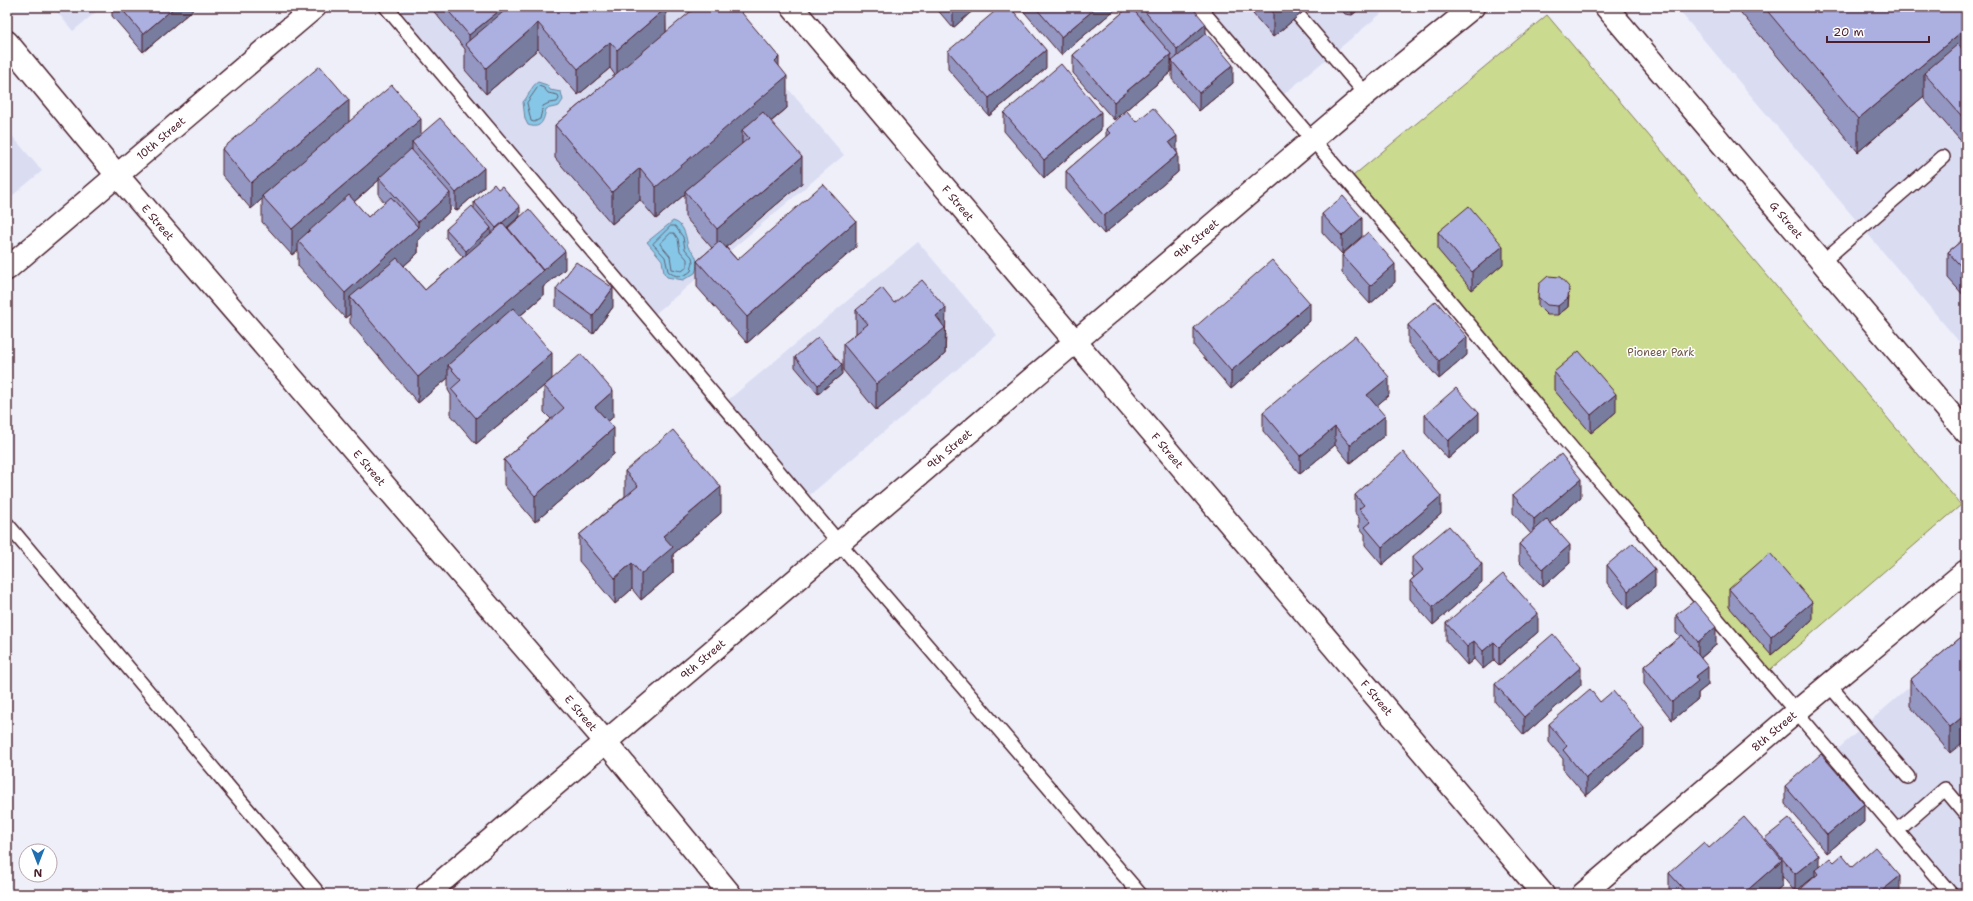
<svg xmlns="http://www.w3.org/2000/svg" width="1973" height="901" font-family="'Shantell Sans',sans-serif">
<rect width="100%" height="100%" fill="#eeeff9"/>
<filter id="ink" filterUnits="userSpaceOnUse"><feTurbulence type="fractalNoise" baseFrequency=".025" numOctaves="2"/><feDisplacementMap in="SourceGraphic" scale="8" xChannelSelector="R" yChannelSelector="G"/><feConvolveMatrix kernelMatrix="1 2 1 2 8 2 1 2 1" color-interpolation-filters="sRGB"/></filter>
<g filter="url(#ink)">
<path fill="#dadcf2" d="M53,7H102L73,31Z
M407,7H719L844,155L650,318L395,17Z
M1199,7H1389L1277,100Z
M1676,7H1966V350L1862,227Z
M7,130L42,171L7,200Z
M918,242L997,335L804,500L722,405Z
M1966,638V894H1951L1832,754Z"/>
<path fill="#cada8e" stroke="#8a7c5c" d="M1547,15L1961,505L1764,675L1347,181Z"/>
<path fill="#86c7e7" stroke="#6e849c" d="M538,82L547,85L550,90L561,92L563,100L559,106L546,109C544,119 542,130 528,125L525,119L523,102C529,96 531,86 538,82Z
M673,221C685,224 686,237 688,247C697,254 699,263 695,273L683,280L667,277L664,273L662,260L647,242Z"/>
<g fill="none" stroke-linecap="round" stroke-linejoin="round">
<path stroke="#626276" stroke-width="1" d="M539,86L544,88L548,93L558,95L559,99L557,102L549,103L543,106L540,119L534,122L531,121L527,103Z
M671,226H675L683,237L685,249L692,257L693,262L691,271C684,277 675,278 668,271L665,257L653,244Z
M671,233H674L678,239L680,251L687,259V267L682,271L672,269L670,256L660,244Z"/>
<defs>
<path id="service" d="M386,7L840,544L1140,894
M1199,7L1430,277L1564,439L1951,894
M1299,16L1366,94
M1822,262L1943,157
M7,524L319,894
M1829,685L1908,777
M1897,831L1945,789L1966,814"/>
<g id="minor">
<path id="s1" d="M792,7L1543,894"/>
<path id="s2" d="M7,42L117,175L605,741L730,894"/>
<path id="s3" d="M427,894L1366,94L1473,7"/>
<path id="s4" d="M1583,894L1796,712L1966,571"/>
</g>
<g id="tertiary">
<path id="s5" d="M1606,7L1966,432"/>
<path id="s6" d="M7,269L315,7"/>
</g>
</defs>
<use href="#service" stroke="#4a1f2b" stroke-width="16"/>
<use href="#minor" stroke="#4a1f2b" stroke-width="25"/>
<use href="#tertiary" stroke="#4a1f2b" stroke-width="25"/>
<use href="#service" stroke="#fff" stroke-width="13"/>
<use href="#minor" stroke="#fff" stroke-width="22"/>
<use href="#tertiary" stroke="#fff" stroke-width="22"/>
</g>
<path fill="#9497c2" stroke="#4a1f2b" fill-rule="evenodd" d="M112,7H196L143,52L112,16Z
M430,7H665L666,32L779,66L787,108L771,122L802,183L726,247L737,260L856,247L747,343L697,287V261L712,248L685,217V194L656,219L640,200L612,224L555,158V125L615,75L610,68L578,95L538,49L486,94L465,70V49Z
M935,7H977L953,28Z
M1020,7H1118L1061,55Z
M1126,7H1192L1233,83L1199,111L1172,79V61L1171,60V72L1114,120L1073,73V55L1127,9Z
M1247,7H1309L1273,37Z
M1339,7H1362L1352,15L1345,14Z
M1736,7H1966V147L1924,99V96L1858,152Z
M948,51L1046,68L989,116L948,69Z
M1004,113L1101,130L1044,178L1004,131Z
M349,122L421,134L484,187L456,211L450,205V211L418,240V253L404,266L425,290L463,257L446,238V229L474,208V202L520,216L507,228L565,269L543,287V296L520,316L552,379L476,444L451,415V395L448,390V378L418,403L350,323V314L345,318L298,266V250L292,255L262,222V199L251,209L222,175V149ZM379,180V196L385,203L368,217L354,202Z
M1136,122L1177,152L1178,172L1104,234L1066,189V171L1106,137V129Z
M1322,214L1362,236L1342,254L1322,232Z
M1438,232L1503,264L1472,290L1438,250Z
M1966,237V298L1948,278V252Z
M1342,255L1395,282L1370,304L1342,273Z
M556,289L613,307L593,334L556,307Z
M1569,296L1568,307L1558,315H1547L1538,306V297Z
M894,303L946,334L945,354L876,410L843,370V344L856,334V310Z
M1310,321L1231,389L1194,346V328Z
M1408,325L1467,355L1439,379L1408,343Z
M795,357L842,374L818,394L795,367Z
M1554,372L1616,412L1591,433L1554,390Z
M544,386L613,417L608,422L614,454L535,522L504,485V460L551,419L544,412Z
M1389,395L1376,406L1385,435L1350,463L1335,445L1300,474L1263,431V412Z
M1425,415L1479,431L1448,459L1425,433Z
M625,471L721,513L673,554V573L641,600L632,589L615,604L579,561V535L625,496Z
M1355,495L1441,514L1382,565L1365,545V534L1359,527V518L1355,513Z
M1513,495L1581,497L1551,523L1570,563L1543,587L1519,562V544L1531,534L1513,513Z
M1412,557L1482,582L1433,625L1410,599V581L1414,577L1412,575Z
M1607,565L1655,587L1628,609L1607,583Z
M1729,589L1812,620L1771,655L1729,607Z
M1676,615L1716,645L1701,658L1708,685L1698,693V699L1672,720L1644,684V666L1680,637L1676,633Z
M1446,623L1538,632L1499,665L1494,660L1483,669L1474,659L1467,665L1446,641Z
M1966,633L1950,753L1910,706V680Z
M1495,684L1581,685L1524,735L1495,702Z
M1600,702L1644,746L1586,796L1563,769V759L1549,742V724Z
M1785,786L1864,822L1827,853L1785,804Z
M1765,838L1819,867L1834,862L1852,867L1900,894L1815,876L1795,892L1782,876V886L1772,894H1669V873L1709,848L1765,841Z"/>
<path fill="#787b9e" stroke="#4a1f2b" d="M175,7H196L143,52V34Z
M504,7H509L469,49V35Z
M956,7H977L953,28V9Z
M1097,7H1118L1061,55V37Z
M1273,7H1309L1273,37Z
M1352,7H1362L1352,15Z
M666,8V34L617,76V50Z
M538,23V49L486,94V68Z
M1206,24V42L1177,67V49Z
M1966,28V61L1924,73V96L1858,152V119Z
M610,42V68L578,95V69Z
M1046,50V68L989,116V98Z
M1171,54V72L1114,120V102Z
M779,57V82L787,76V108L749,140V138L742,130V146L685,191V194L656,219V187L775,61Z
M1233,65V83L1199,111V93Z
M349,100V125L262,196V199L251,209V183Z
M1101,112V130L1044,178V160Z
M421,119V145L412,142V152L379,178V180L303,246L298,241V250L292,255V229Z
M1177,136V154L1169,142Z
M1178,154V172L1104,234V216Z
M802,157V183L717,255V229Z
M484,168V187L456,211V193Z
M640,168V200L612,224V192Z
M450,193V211L418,240V253L358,307L350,297V314L345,318V293L418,227V222Z
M520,207V216L496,237V228Z
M1362,218V236L1342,254V236Z
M856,221V247L747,343V317Z
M491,228V237L466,260V251Z
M1503,246V264L1472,290V272Z
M565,251V269L543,287V296L454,372L448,365V378L418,403V377Z
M1395,264V282L1370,304V286Z
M1569,287L1568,307L1558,315V306Z
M613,288V307L593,334V316Z
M1310,303V321L1231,389V371Z
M946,308L945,354L876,410V384L936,316Z
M1467,337V355L1439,379V361Z
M552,353V379L476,444V418Z
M842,365V374L818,394V385Z
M1389,377V395L1367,414V395Z
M613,391V417L595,433V407Z
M1616,394V412L1591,433V415Z
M1479,413V431L1448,459V441Z
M1385,416V435L1350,463V445Z
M1335,427V445L1300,474V456Z
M614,428V454L535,522V496Z
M1581,479V497L1534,537V519Z
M721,487V513L673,554V573L641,600V574L663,536Z
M1441,496V514L1382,565V547Z
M1570,545V563L1543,587V569Z
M632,563V589L615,604V578Z
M1482,564V582L1433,625V607Z
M1655,569V587L1628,609V591Z
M1812,602V620L1771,655V637Z
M1538,613V632L1499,665V647Z
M1716,627V645L1698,660V642Z
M1474,641V659L1467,665V647Z
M1494,642V660L1483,669V651Z
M1581,667V685L1524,735V717Z
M1708,667V685L1698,693V699L1672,720V702L1695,677Z
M1966,714V740L1950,753V727Z
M1644,728V746L1586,796V778Z
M1864,804V822L1827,853V835Z
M1819,855V873L1815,870V876L1795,892V874Z
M1782,860V886L1772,894H1743Z
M1900,876V894H1878Z"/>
<path fill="#acb0e1" stroke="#4a1f2b" d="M120,7H175L143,34Z
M445,7H504L469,35Z
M509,7H665L666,8L617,50L610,42L578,69L538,23L486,68L465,44Z
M696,7H729L731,9L734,7H737L779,57L775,61L787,76L656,187L640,168L612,192L555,125Z
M951,7H956L953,9Z
M1000,7H1010L1046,50L989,98L948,51Z
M1035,7H1097L1061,37Z
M1129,7H1131L1171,54L1114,102L1073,55Z
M1141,7H1192L1206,24L1177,49Z
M1764,7H1966V28L1858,119Z
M1206,33L1233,65L1199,93L1172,61Z
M1958,44L1966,53V121L1924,73Z
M1061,64L1101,112L1044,160L1004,113Z
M320,66L349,100L251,183L222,149Z
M392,85L421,119L292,229L262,196Z
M1153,108L1177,136L1169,142L1178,154L1104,216L1066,171L1110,133L1106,129L1127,111L1136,122Z
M763,112L802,157L717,229L685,191L749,138L742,130Z
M440,118L484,168L456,193L412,142Z
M411,149L450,193L418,222L379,178Z
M494,184L498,189L502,186L520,207L496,228L474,202Z
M823,184L856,221L747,317L697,261L720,241L737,260Z
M349,195L368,217L391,197L418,227L345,293L298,241Z
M1343,196L1362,218L1342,236L1322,214Z
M472,206L491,228L466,251L446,229Z
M1469,206L1503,246L1472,272L1438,232Z
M529,209L565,251L543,270L508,228Z
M503,223L543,271L418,377L350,297L397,258L425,290Z
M1368,232L1395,264L1370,286L1342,255Z
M1966,237V272L1948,252Z
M1272,260L1310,303L1231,371L1194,328Z
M576,262L613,288L593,316L556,289Z
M1548,276L1560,277L1569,287L1568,298L1558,306L1547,305L1538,297L1539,284Z
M922,280L946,308L936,316L945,328L876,384L843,344L868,324L856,310L882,288L894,303Z
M1436,301L1467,337L1439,361L1408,325Z
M513,308L552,353L476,418L451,389L461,380L448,365Z
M1355,336L1389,377L1367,395L1385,416L1350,445L1335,427L1300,456L1263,412Z
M818,337L842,365L818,385L795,357Z
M1579,351L1616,394L1591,415L1554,372Z
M581,354L613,391L595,407L614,428L535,496L504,460L564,408L544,386Z
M1456,388L1479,413L1448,441L1425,415Z
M673,430L721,487L663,536L673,547L641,574L632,563L615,578L579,535L638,486L625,471Z
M1403,452L1441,496L1382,547L1365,527L1371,522L1359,509L1364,505L1355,495Z
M1561,454L1581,479L1534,519L1513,495Z
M1547,519L1570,545L1543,569L1519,544Z
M1449,526L1482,564L1433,607L1410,581L1423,570L1412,557Z
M1633,543L1655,569L1628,591L1607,565Z
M1770,553L1812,602L1771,637L1729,589Z
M1503,574L1538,613L1499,647L1494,642L1483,651L1474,641L1467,647L1446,623Z
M1694,601L1716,627L1698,642L1676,615Z
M1966,633V714L1950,727L1910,680Z
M1553,634L1581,667L1524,717L1495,684Z
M1682,635L1708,667L1695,677L1698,681L1672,702L1644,666Z
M1590,689L1600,702L1613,691L1644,728L1586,778L1563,750L1567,746L1549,724Z
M1821,754L1864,804L1827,835L1785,786Z
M1744,817L1782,860L1743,894H1688L1669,873L1704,842L1709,848Z
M1789,819L1819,855L1795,874L1765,838Z
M1875,847L1900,876L1878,894H1795L1818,874L1815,870L1830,858L1834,862L1842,855L1852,867Z"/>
</g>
<g text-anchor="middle" stroke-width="3" stroke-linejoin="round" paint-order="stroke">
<g font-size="11" fill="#4a1f2b" stroke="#fff">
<text dy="4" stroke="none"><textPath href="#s6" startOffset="202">10th Street</textPath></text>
<text dy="4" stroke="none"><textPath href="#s1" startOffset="257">F Street</textPath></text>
<text dy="4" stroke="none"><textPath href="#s5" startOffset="279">G Street</textPath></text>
<text dy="4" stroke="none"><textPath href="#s2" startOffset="235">E Street</textPath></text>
<text dy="4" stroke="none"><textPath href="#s3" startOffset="1010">9th Street</textPath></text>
<text dy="4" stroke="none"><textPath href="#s3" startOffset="686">9th Street</textPath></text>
<text dy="4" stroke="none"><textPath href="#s1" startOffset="581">F Street</textPath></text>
<text dy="4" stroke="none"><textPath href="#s2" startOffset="559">E Street</textPath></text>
<text dy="4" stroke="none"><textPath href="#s3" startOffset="362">9th Street</textPath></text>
<text dy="4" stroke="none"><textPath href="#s1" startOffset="905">F Street</textPath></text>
<text dy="4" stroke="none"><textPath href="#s2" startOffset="883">E Street</textPath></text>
<text dy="4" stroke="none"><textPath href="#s4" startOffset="251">8th Street</textPath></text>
</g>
<g font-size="11" fill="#705749" stroke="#fff">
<text x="1661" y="356">Pioneer Park</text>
</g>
</g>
<rect width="1973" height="901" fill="none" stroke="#fff" stroke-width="24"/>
<rect x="12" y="12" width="1949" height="877" fill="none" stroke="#4a1f2b" stroke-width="1.5" filter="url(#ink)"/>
<g transform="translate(38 863) rotate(180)"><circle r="19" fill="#ffffff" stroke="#b7a5aa"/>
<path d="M0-3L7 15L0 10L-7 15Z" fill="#1f6fb2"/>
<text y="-6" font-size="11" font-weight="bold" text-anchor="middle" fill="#4a1f2b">N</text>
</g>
<path d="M1827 36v6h102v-6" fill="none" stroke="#4a1f2b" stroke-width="2"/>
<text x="1833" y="36" font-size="12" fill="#4a1f2b" stroke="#ffffff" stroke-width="3" paint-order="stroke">20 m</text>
</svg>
